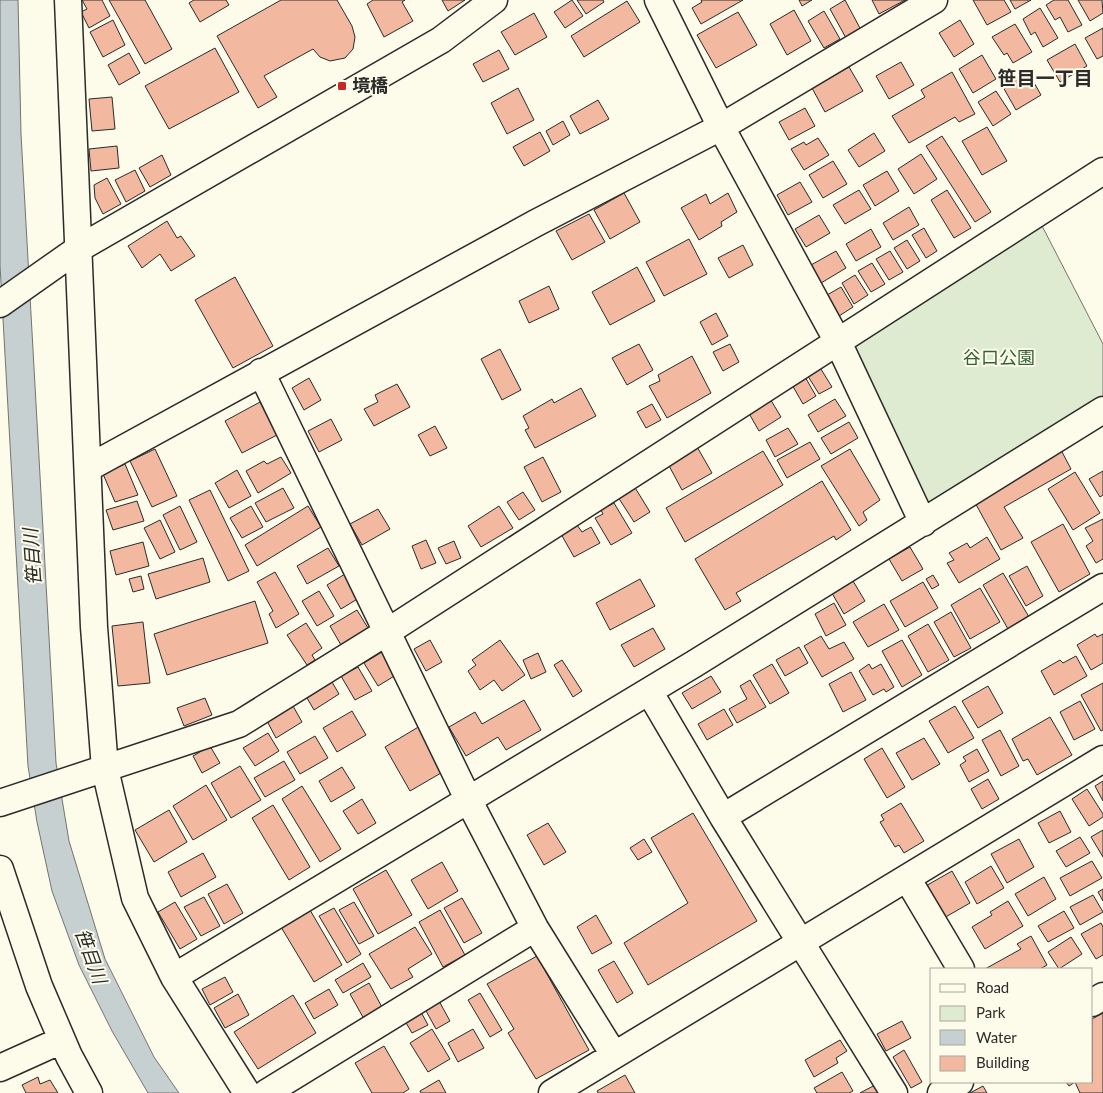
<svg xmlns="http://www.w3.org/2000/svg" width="1103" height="1093" font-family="Lato,'Noto Sans JP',sans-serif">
<rect width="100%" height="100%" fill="#fdfbea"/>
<path fill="#deebd1" stroke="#74746e" d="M1040,222L1103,344V400L927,512L848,345Z"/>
<path fill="#c7d0d0" stroke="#74746e" d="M0,0H18L21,134L56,763L69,841L105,959L154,1057L179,1093H148L112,1031L79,965L52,891L37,822L28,766L0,265Z"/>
<path fill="#f2b8a0" stroke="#2b2b2b" d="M82,0H102L110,16L89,28L81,12L87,9Z
M109,0H145L172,49L145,64Z
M194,0H226L229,5L200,22L189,3Z
M281,0H337L352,26L355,37L353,49L345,58L330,61L320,57L313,49L264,76L277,97L258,108L217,36Z
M373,0H405L402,2L413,21L384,37L367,4Z
M442,0H465L448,11Z
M572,0L583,16L565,28L554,12Z
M577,0H603L604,2L586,14Z
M701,0H743L701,24L692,8L702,2Z
M799,0H812L802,6Z
M845,0L861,30L846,38L830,9Z
M872,0H905L879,14Z
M973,0H1004L1011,12L987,25Z
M1010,0H1031L1015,9Z
M1054,0H1068L1082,25L1068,32L1060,17L1055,20L1046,5Z
M1078,0H1102L1103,13L1090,21Z
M627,1L640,22L584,57L571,36Z
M1040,8L1058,38L1043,47L1035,32L1031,35L1023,19Z
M794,10L811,41L787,55L770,24Z
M824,11L840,39L824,48L808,21Z
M738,12L757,45L716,68L697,35Z
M534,13L547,37L515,55L501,32Z
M113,20L125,45L103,57L90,32Z
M960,20L974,44L954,57L939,33Z
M1015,24L1032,52L1013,63L1007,53L1004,55L992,37Z
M1103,28V56L1097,59L1085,38Z
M1075,44L1087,66L1060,82L1047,60Z
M215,48L239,92L169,129L145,86Z
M499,50L509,69L483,82L473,64Z
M129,53L140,73L119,85L108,65Z
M982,55L996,79L973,93L959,69Z
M901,62L914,85L889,99L876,76Z
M849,67L863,91L825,112L812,88Z
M952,72L975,114L959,122L955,117L909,143L892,116L925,97L921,90Z
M1028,72L1041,95L1016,110L1003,87Z
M518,88L534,120L507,134L491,103Z
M996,91L1011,114L993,126L978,102Z
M112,97L115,129L92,131L89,99Z
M598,100L609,119L580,134L570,116Z
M805,108L815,126L789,140L779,122Z
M563,121L570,135L553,145L546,131Z
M987,127L1007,161L982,175L962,141Z
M540,132L550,151L524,166L513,147Z
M874,133L885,151L859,167L848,150Z
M942,136L991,212L975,222L926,146Z
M818,138L829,155L804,170L791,149L804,142L806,145Z
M117,146L119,168L91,171L89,149Z
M921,154L937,179L914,194L898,169Z
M162,155L171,175L150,187L139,168Z
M833,161L847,184L823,198L809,175Z
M135,170L145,191L126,202L115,180Z
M887,171L899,191L875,206L863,185Z
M107,178L121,204L103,214L95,198L94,185Z
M800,182L812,202L788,215L777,195Z
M859,190L871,209L845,224L833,205Z
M947,190L971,228L954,238L931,200Z
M624,193L640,222L610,239L594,210Z
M728,193L737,212L721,222L722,226L699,240L681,208L706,194L710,204Z
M909,207L919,225L893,240L883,223Z
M589,214L605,242L572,260L556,231Z
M819,215L830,233L806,247L795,229Z
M167,221L177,238L181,236L195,256L171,271L160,254L142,268L128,246Z
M924,228L937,251L926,258L912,235Z
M871,229L881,247L856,261L846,244Z
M689,239L707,274L664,296L646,262Z
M907,240L920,261L907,269L894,248Z
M743,245L753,265L729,278L718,258Z
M836,251L846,268L821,283L811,265Z
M890,251L903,272L889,280L876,259Z
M872,263L885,284L871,292L858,271Z
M637,267L655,301L610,325L592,292Z
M855,275L868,295L854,304L842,283Z
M235,277L273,346L233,368L195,300Z
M549,286L559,309L529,323L519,301Z
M841,287L853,307L839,316L827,295Z
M716,313L728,336L712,345L700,322Z
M639,344L653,370L627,385L612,358Z
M730,344L739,362L723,371L713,352Z
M500,349L521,390L502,400L481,359Z
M692,356L711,393L667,418L649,386L660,381L658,375Z
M819,366L832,387L819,394L806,373Z
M804,375L816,396L803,404L791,383Z
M309,378L321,400L304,410L292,388Z
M397,384L410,407L374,426L364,409L378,402L375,395Z
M581,388L596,416L535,448L525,430L529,428L523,416L552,399L554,403Z
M769,397L781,417L759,431L747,410Z
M835,399L846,416L818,432L808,415Z
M260,402L277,435L242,453L225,421Z
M652,404L661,420L646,428L637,412Z
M331,419L342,440L319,452L308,431Z
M849,422L858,438L831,454L821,438Z
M435,426L447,448L430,456L418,435Z
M788,428L798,444L775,457L766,440Z
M810,442L820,459L787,478L777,460Z
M696,445L712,473L682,490L667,462Z
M155,449L177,496L152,507L130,461Z
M850,449L880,500L863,512L867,520L859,526L821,466Z
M1061,450L1071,469L1004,507L1023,538L1001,550L973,499Z
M763,451L783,485L685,542L666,508Z
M281,457L291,473L258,493L246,471L264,461L267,464Z
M543,457L561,492L542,502L524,467Z
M125,464L138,495L115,502L103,474Z
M237,470L251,496L229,508L215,483Z
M1103,471V495L1100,497L1089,479Z
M1075,472L1100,513L1073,530L1048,489Z
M822,481L851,530L836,540L834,536L736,593L741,601L725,610L695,559Z
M634,486L650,512L634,522L618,497Z
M283,488L294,508L266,522L255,503Z
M210,490L249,571L228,581L189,500Z
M523,492L535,510L519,520L507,502Z
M137,501L144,521L113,530L106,510Z
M614,503L632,533L611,545L595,518L603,514L601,510Z
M180,506L197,542L180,550L163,515Z
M251,506L263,527L242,538L230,518Z
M308,506L321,527L257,566L245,545Z
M499,506L513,528L481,547L468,526Z
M378,509L390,529L362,545L350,524Z
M1103,519V559L1096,563L1086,546L1093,541L1085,528Z
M160,520L175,552L160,559L144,528Z
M1063,524L1090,574L1059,592L1031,542Z
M577,525L582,532L591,527L600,543L574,557L561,534Z
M987,537L1000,559L959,583L947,563L954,560L949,553L967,543L970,548Z
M426,540L436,563L421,569L412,546Z
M454,541L461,558L446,564L438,548Z
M143,542L149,566L116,575L110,551Z
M910,547L923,569L902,581L889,559Z
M328,548L339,566L307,584L297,566Z
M203,558L210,582L156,599L148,574Z
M1027,566L1043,596L1026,606L1009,576Z
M275,572L299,614L276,628L269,614L273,611L257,582Z
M1003,573L1029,617L1008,629L983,585Z
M345,574L359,598L341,609L327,585Z
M933,575L939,585L932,589L926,579Z
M141,576L144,589L133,592L129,579Z
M850,576L865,601L844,614L829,588Z
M640,579L655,606L610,630L596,603Z
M923,582L938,608L905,627L890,601Z
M980,588L1000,622L970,639L951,605Z
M319,591L334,616L317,626L302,601Z
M255,601L268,643L167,675L154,634Z
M834,603L846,625L826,636L815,614Z
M884,604L899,630L868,647L853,622Z
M357,610L368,628L341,645L330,626Z
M951,612L971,648L954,657L934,622Z
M143,622L150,683L118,686L112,626Z
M306,623L322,648L312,655L315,660L307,665L287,635Z
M928,624L949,660L928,672L908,636Z
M653,628L665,649L634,667L621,645Z
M1095,634L1097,637L1103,634V663L1091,670L1077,645Z
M821,636L829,649L844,642L854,659L822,677L804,646Z
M430,640L442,662L426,671L414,649Z
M500,640L525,675L502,691L494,680L480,690L468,671L476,665L472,660Z
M902,640L922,675L902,687L882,651Z
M799,647L808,663L785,676L776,660Z
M382,652L396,675L378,686L364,663Z
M538,653L546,672L531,679L523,660Z
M1076,656L1087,676L1054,695L1041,671L1060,660L1063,663Z
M562,660L582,691L573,697L554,665Z
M772,664L789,693L770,704L753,675Z
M869,664L872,669L881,664L894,687L886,692L884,689L873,695L859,671Z
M358,667L372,691L355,700L341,676Z
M851,672L866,700L843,712L829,684Z
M711,676L721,692L692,709L682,693Z
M750,680L766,707L737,723L729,709L747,699L740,686Z
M332,682L339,694L314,710L307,698Z
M1103,683V730L1101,731L1081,695Z
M988,686L1003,713L978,728L962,701Z
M205,698L212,715L184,726L177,708Z
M524,700L541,730L506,750L498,737L466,756L449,727L475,712L482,724Z
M1080,701L1095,729L1074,740L1060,712Z
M293,706L302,722L276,738L267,721Z
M955,706L974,738L948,753L929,721Z
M724,709L733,725L707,740L698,724Z
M352,711L366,735L337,752L323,728Z
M1050,717L1072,755L1037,775L1028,759L1023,761L1012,739Z
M420,726L441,773L410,791L385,747Z
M1000,730L1019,766L1001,776L982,740Z
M268,733L279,751L255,766L243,748Z
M315,736L328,758L300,774L287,752Z
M924,738L940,764L912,780L896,753Z
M210,746L220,763L202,773L193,756Z
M882,748L905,787L887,798L864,759Z
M977,749L989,771L969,782L960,765L966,761L963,757Z
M284,761L295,780L265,797L254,778Z
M240,766L261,800L231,818L211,783Z
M342,767L355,788L331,802L319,781Z
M988,779L999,799L982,809L971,789Z
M1103,781V801L1095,786Z
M206,785L227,820L193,840L173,806Z
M302,786L341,849L320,862L282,799Z
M1087,789L1103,814V817L1089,826L1072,799Z
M362,799L376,823L358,834L343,811Z
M901,803L924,841L904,853L899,845L895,847L880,822L884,820L881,815Z
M273,805L310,867L289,880L252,818Z
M169,810L187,842L154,862L135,830Z
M1060,811L1071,832L1049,843L1038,823Z
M693,813L757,921L648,985L624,943L688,903L651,838Z
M548,823L566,852L544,865L527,835Z
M1103,830V857L1091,837Z
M1080,837L1090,853L1066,867L1056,851Z
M644,839L652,852L638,860L630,848Z
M1019,839L1034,867L1007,883L991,854Z
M203,853L216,877L181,897L168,872Z
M1092,861L1102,878L1070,896L1060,878Z
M442,862L458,891L428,909L411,880Z
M991,866L1004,888L977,904L965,882Z
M386,870L412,915L378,934L353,889Z
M952,871L970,903L942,919L924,887Z
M1044,877L1056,899L1028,916L1015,894Z
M227,884L243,913L224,924L208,894Z
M1103,889V901L1098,892Z
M1093,895L1103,912L1080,925L1070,907Z
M204,897L220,926L201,936L184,907Z
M462,898L482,933L464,943L444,908Z
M1008,901L1023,926L985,949L972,927L992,915L990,912Z
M175,902L197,939L180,949L158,912Z
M354,902L374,936L359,944L339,910Z
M334,908L361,954L347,963L319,916Z
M310,910L342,965L314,982L281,927Z
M440,910L465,955L443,967L419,922Z
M1064,911L1074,928L1048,942L1038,926Z
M596,915L612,943L592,954L577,927Z
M1101,923L1103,927V955L1096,959L1081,934Z
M415,927L432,954L408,969L413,977L391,989L369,954Z
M1031,936L1047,965L1040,969H985L1021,949L1017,944Z
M1071,937L1082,954L1059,969L1048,952Z
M537,956L589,1050L536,1079L508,1033L514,1029L487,984Z
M614,961L633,993L617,1003L598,970Z
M363,963L371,977L343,993L335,980Z
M225,977L233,992L210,1005L202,989Z
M369,983L383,1009L364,1019L350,994Z
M329,989L338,1005L314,1019L305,1003Z
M480,993L502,1030L490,1037L468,1000Z
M238,994L249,1015L225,1028L214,1008Z
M293,995L316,1033L258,1069L234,1032Z
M439,1001L450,1021L436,1029L425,1009Z
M421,1012L428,1025L412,1033L405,1021Z
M1103,1013V1093H1080L1075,1082L1069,1086L1066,1082H1092V1019Z
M902,1021L911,1038L886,1051L877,1034Z
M432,1029L450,1059L428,1072L410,1043Z
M473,1029L484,1048L458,1062L448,1043Z
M840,1040L847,1051L836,1058L838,1063L814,1077L805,1060Z
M384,1046L409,1089L403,1093H372L355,1063Z
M904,1050L922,1082L911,1088L893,1057Z
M842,1072L853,1091L849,1093H817L814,1088Z
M625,1075L635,1093H598L597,1091Z
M38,1077L40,1084L50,1080L58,1093H26L22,1085Z
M439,1080L446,1093H421L420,1091Z
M875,1085L879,1092L877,1093H860Z
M983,1086L987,1093H970Z"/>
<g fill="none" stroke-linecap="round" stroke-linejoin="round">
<defs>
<path id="minor" d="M68,0L94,627L105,769L135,898L174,977L247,1093
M658,0L721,127L838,342L923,523
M0,304L78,249L441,40L494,0
M261,372L469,801L535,928L614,1055
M88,468L536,223L721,127L934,0
M649,691L723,817L894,1093
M0,803L239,724L387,632L1103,171
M723,817L1103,587
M0,869L39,986L69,1056L89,1093
M907,878L961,969
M174,977L694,664L1103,410
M1092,1003L1103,996
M0,1068L62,1040
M266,1093L535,928
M552,1093L1103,759
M941,1093L960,1082"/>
</defs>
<use href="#minor" stroke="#2b2b2b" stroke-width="29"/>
<use href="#minor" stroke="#fdfbea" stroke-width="26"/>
</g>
<rect fill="#c62828" stroke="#fdfbea" stroke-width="2" x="337" y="81" width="10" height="10" rx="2.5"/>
<g text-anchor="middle" stroke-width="4" stroke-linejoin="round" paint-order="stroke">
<g font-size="18" font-weight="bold" fill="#2b2b2b" stroke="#fdfbea" text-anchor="start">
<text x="352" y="92">境橋</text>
</g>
<g font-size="18" fill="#34623c" stroke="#fdfbea">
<text x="999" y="364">谷口公園</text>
</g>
<g font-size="19" font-weight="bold" fill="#2b2b2b" stroke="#fdfbea">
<text x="1045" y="85">笹目一丁目</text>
</g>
<g font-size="19" font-style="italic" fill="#2b2b2b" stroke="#fdfbea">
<text transform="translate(32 557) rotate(-94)" y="7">笹目川</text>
<text transform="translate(91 956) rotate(70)" y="7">笹目川</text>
</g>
</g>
<rect x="930" y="968" width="162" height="115" fill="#fdfbea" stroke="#a9a89e"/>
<rect x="940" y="984" width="25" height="8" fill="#fdfbea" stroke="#a9a89e"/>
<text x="976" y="993" font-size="15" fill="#2b2b2b">Road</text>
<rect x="940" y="1006" width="25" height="15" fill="#deebd1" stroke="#a9a89e"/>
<text x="976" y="1018" font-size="15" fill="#2b2b2b">Park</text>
<rect x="940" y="1030" width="25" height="15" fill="#c7d0d0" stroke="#a9a89e"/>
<text x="976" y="1043" font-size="15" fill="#2b2b2b">Water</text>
<rect x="940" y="1056" width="25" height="15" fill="#f2b8a0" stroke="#a9a89e"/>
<text x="976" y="1068" font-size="15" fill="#2b2b2b">Building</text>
</svg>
